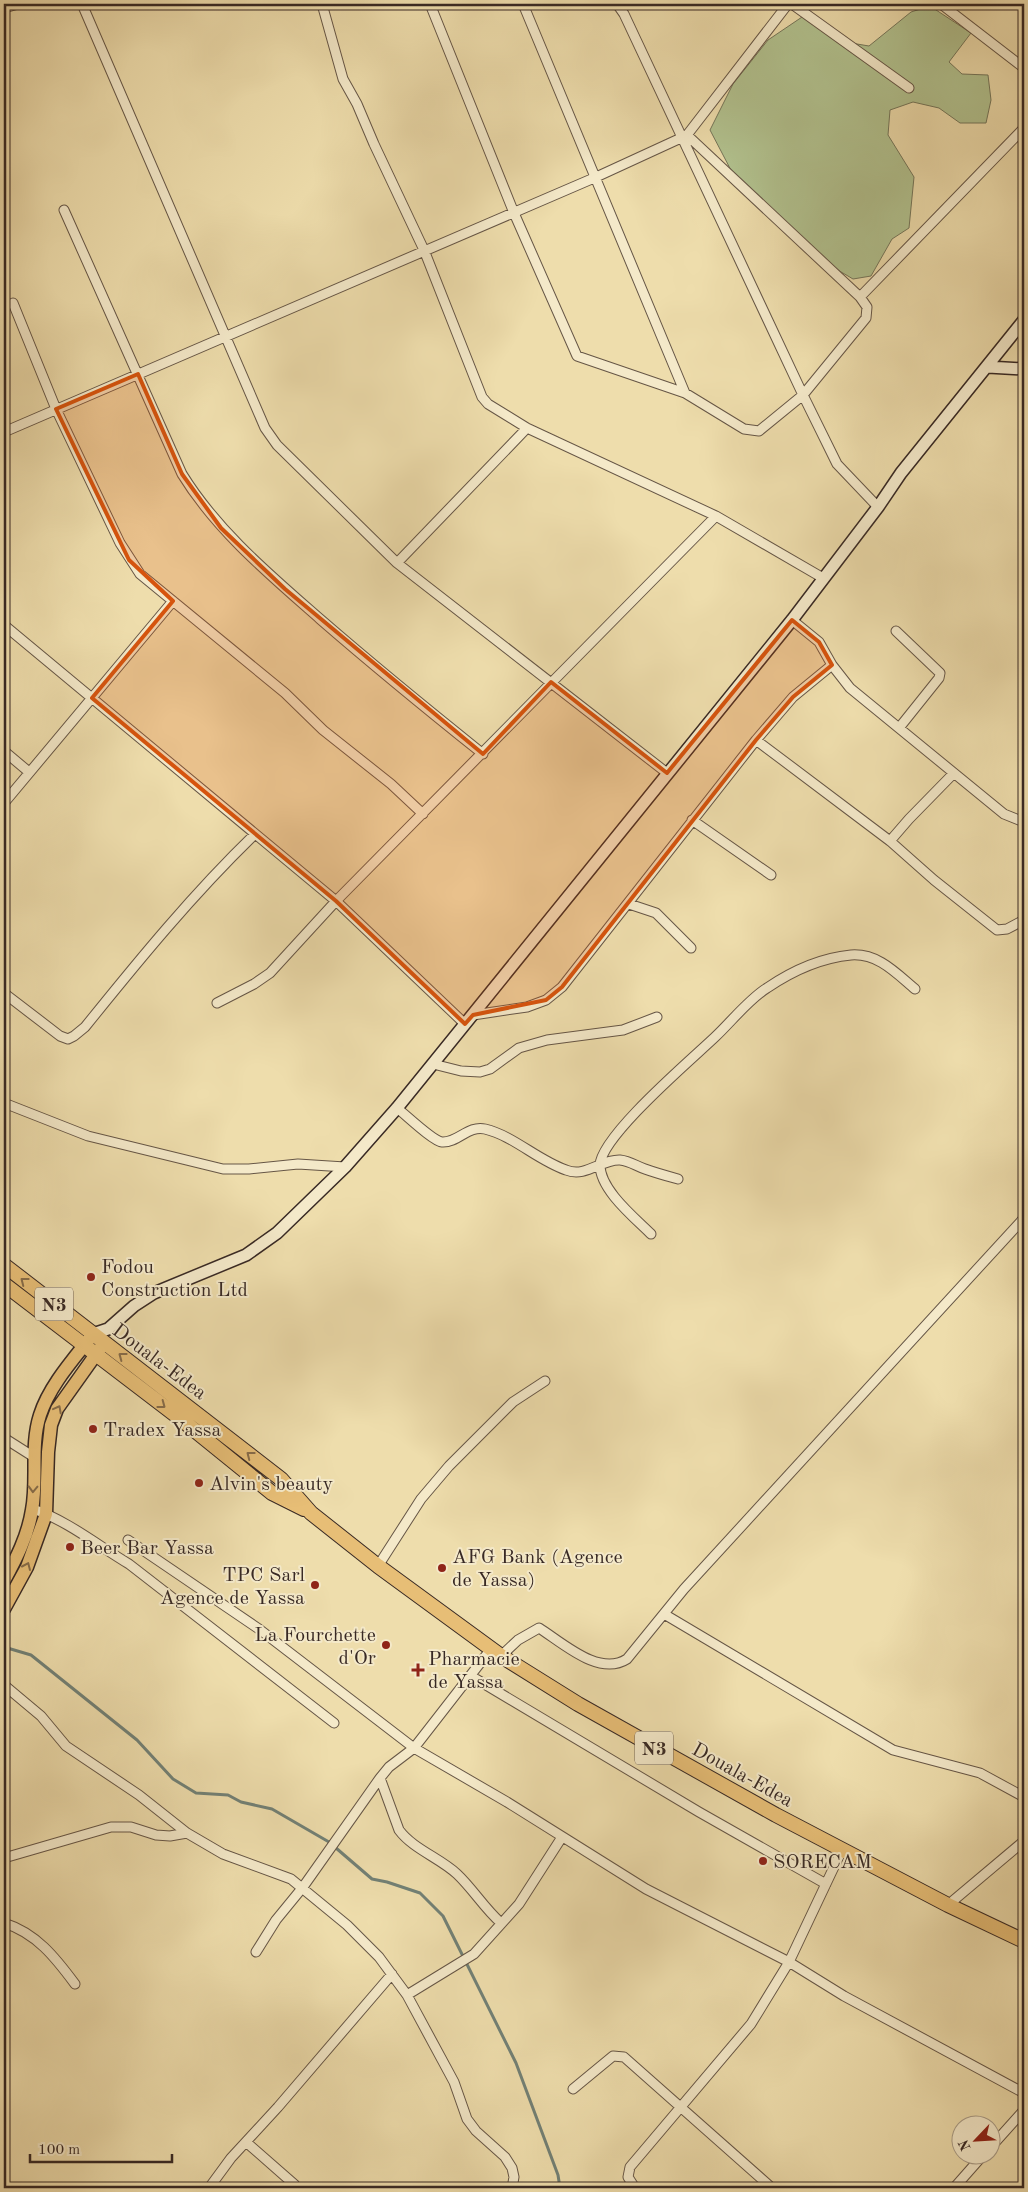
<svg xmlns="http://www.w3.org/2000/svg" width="1028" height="2192" font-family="'Old Standard TT',serif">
<rect width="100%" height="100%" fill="#eeddac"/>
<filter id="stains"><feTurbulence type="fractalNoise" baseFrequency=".004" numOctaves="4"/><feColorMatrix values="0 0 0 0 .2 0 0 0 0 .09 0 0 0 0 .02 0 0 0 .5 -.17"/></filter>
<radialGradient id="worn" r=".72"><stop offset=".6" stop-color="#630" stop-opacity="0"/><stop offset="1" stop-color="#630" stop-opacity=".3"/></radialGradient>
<path fill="#b2c28f" stroke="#75765a" d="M930,6L971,33L949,62L962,74L988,75L991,100L986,123H960L939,108L913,102L890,110L888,135L914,177L909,228L892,239L871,276L853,279L826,263L734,176L710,130L733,84L768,40L805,15L845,42L869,46L911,12Z"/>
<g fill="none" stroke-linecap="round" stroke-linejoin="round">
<path stroke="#728176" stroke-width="3" d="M4,1647L31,1655L137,1740L173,1779L196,1793L228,1795L241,1802L272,1809L329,1842L372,1879L387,1882L420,1893L443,1916L516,2063L558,2175L560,2188"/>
<defs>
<path id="minor" d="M82,4L265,428L277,445L397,563L667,773
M322,4L343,79L357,104L374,144L424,250L482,397L488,404L527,428L716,516L823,578
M430,4L514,213L577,356L685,393L744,429L759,431L803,395L866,318L867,307L860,297L687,135
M523,4L685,393
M617,4L624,14L803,395L837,464L878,507
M792,4L909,88
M941,4L1024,68
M4,8L18,4
M64,210L182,474C217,531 270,575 320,619C373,665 428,710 483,754
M860,297L1024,128
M13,303L56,409L120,543L140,574L285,693L323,730L391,784L423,814
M4,432L594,178L681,138L687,135L788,4
M397,563L527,428
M792,620L819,642L832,665L850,688L1004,814L1024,822
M4,625L336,901L465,1024
M896,631L940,673L939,678L899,728
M756,740L890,841L934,880L997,930L1007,929L1024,920
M4,751L29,772
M4,803L173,601
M692,820L771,875
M890,841L909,819L954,773
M629,904L656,913L691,948
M4,993L60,1036L68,1039L74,1036L85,1027C139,960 193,894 255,834
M217,1003L254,984L270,973L336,901L716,516
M473,1015L527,1007L546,1000L562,987L756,740L793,697L832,665
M433,1064L461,1071L480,1072L490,1069L519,1048L547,1040L623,1030L657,1017
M4,1103L88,1136L223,1169H249L298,1164L345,1167
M397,1108C406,1115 433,1141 442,1142C458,1143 468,1125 485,1129C514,1136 537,1160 566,1170C586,1178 601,1159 620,1160C630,1161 636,1166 645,1169C656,1173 667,1176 678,1179
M651,1234C635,1218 600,1190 600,1165C601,1136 692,1059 715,1037C731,1022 749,999 767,988C792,971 820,958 851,955C878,953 896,973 915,989
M4,1438L34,1457
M33,1509C68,1521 97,1545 129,1564L334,1723
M128,1540L259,1629L414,1748L507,1802L646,1889L789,1962L844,1996L1024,2093
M378,1566L421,1499L449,1466L513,1402L545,1381
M664,1614L893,1750L980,1773L1024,1797
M501,1656L518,1640L539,1628C563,1643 599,1677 627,1659L684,1589L1024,1218
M471,1676L699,1812L826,1884
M4,1685L41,1716L66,1746L139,1795L187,1833L223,1854L291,1879L347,1925L379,1957L407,1995L454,2082L467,2119L476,2131L505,2157L512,2168L514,2177L512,2188
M380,1778L399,1830C413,1849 440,1858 457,1874C473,1889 484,1908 501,1923
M4,1858L111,1827H131L156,1835L170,1836L187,1833
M948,1905L1024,1841
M4,1923C36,1933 55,1957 75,1984
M256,1952L276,1920L303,1887L380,1778L389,1767L414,1748L491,1649
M407,1995L474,1954L519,1904L562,1837
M573,2089L613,2056L624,2057L772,2188
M246,2142L295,2185
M990,2148L1024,2110
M209,2188L231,2158L278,2107L392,1974
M635,2188L628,2177L630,2167L751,2024L789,1962L842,1850
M954,2188L984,2154"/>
<path id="secondary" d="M988,367L1024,369
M93,1334L108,1329L134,1306L154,1293L246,1255L277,1233L345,1167L397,1108L792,620L878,507L901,473L1024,320"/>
<path id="primary" d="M4,1581C16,1559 28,1536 32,1510C38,1479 30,1446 40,1415C49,1387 71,1362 90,1338
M4,1609L27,1567L46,1514L48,1452L51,1425L57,1409L104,1343"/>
<path id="trunk" d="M4,1265L281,1479L311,1513L378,1566L501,1656L578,1704L776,1815L948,1905L1024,1941
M4,1284L182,1420L272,1493L304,1509"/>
</defs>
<use href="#minor" stroke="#665646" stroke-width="11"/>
<use href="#secondary" stroke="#382924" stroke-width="14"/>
<use href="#primary" stroke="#382924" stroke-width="15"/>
<use href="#trunk" stroke="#382924" stroke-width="16"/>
<use href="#minor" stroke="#f4e9c9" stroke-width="9"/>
<use href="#secondary" stroke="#f4e9c9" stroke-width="11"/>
<use href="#primary" stroke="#e7be76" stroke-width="12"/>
<use href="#trunk" stroke="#e7be76" stroke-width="14"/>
</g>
<defs><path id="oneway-chevron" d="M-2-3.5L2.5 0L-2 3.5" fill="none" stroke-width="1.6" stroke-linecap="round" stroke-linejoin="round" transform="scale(1.25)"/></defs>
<g stroke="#876c49">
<use href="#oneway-chevron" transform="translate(24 1281) rotate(-142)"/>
<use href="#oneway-chevron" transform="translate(122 1356) rotate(-143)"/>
<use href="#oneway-chevron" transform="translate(162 1405) rotate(37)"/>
<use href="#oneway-chevron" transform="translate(58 1409) rotate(-62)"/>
<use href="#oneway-chevron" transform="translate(250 1455) rotate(-142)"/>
<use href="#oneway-chevron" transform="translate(33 1489) rotate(92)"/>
<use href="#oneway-chevron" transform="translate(27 1566) rotate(-66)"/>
</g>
<path fill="#d6540e" fill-opacity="0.2" stroke="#d6540e" stroke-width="4" stroke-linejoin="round" d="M138,374L182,474L221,528L285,589L483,754L551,682L667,773L792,620L819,642L832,665L793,697L756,740L562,987L546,1000L473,1015L465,1024L336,901L92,698L173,601L129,560L56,409Z"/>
<g fill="#8f2418" stroke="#f4e9c9" stroke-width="2">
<circle cx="91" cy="1277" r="5"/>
<circle cx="93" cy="1429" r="5"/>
<circle cx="199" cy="1483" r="5"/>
<circle cx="70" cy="1547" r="5"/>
<circle cx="442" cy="1568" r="5"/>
<circle cx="315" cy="1585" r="5"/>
<circle cx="386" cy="1645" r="5"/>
<path d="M415.5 1662.5h5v5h5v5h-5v5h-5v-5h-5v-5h5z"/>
<circle cx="763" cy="1861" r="5"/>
</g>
<g text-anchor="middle" stroke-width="4" stroke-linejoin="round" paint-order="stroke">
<g fill="#f4e9c9" stroke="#706356" stroke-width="1">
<rect x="35" y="1287.5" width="38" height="33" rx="4"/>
<rect x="635" y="1731.5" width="38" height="33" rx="4"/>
</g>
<g font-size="19" font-weight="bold" fill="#382924">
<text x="54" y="1311">N3</text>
<text x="654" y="1755">N3</text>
</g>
<g font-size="20" fill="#382924" stroke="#f4e9c9" text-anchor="start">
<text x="101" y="1273">Fodou<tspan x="101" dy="23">Construction Ltd</tspan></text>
<text x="103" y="1436">Tradex Yassa</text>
<text x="209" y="1490">Alvin's beauty</text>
<text x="80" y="1554">Beer Bar Yassa</text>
<text x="452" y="1563">AFG Bank (Agence<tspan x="452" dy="23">de Yassa)</tspan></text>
<text x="305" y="1581" text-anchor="end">TPC Sarl<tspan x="305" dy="23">Agence de Yassa</tspan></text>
<text x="376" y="1641" text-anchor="end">La Fourchette<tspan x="376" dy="23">d'Or</tspan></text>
<text x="428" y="1665">Pharmacie<tspan x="428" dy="23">de Yassa</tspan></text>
<text x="773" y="1868">SORECAM</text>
</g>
<g font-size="20" fill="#382924" stroke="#f4e9c9">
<text transform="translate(160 1361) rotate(37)" y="7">Douala-Edea</text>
<text transform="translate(743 1774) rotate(29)" y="7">Douala-Edea</text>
</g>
</g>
<rect width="1028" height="2192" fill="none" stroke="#eeddac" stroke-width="20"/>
<rect x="5" y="5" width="1018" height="2182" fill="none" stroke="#382924" stroke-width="2.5"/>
<rect x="10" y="10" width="1008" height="2172" fill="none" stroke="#382924"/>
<g transform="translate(976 2140) rotate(245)"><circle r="24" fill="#f4e9c9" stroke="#a99c87"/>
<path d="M0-4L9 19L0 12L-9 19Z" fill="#8f2418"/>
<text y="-8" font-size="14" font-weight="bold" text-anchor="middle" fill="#382924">N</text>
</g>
<path d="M30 2154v8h142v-8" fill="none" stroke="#382924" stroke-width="2.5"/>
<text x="38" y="2154" font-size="15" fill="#382924" stroke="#f4e9c9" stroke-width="4" paint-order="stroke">100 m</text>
<rect width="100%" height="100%" filter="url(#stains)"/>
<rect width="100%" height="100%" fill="url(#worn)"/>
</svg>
